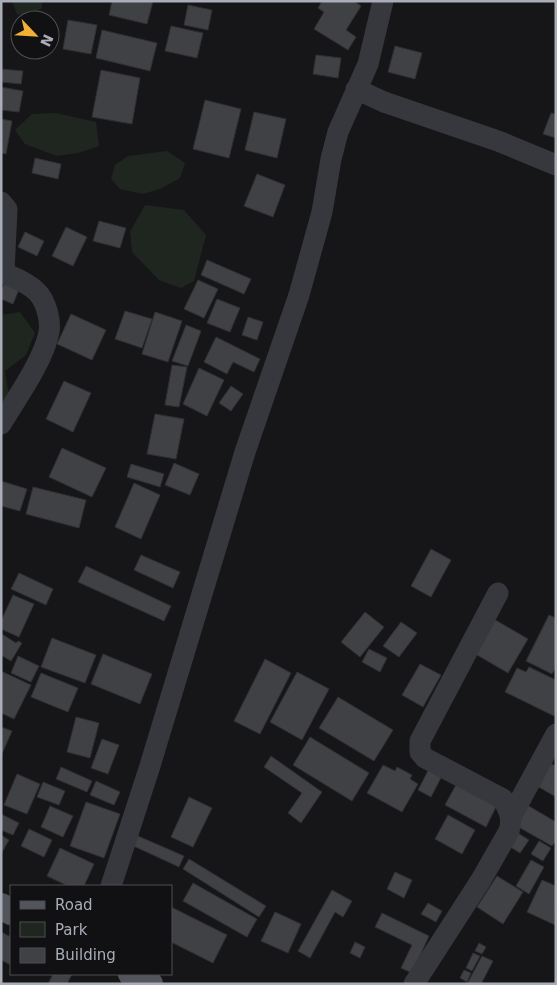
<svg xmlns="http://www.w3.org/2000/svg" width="557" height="985" font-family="'DejaVu Sans',sans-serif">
<rect width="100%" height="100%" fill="#161618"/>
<path fill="#1e261f" d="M12,1H42V8L28,17L17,14Z
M56,113L96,122L99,146L78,153L57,156L25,144L15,130L32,114Z
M167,151L185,163L180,178L160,189L143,194L120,189L111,179L115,165L128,156Z
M145,205L184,210L206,235L194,281L181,288L159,280L132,252L130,232Z
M20,312L35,333L26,355L5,371L9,395L3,405L1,403V315Z"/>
<path fill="#404145" stroke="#303034" d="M112,1H153L147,24L109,15Z
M322,1H354L361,6L346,30L356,37L348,50L314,29L324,12L318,8Z
M188,5L212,10L208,30L184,25Z
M68,20L97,25L91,54L63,49Z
M171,26L203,33L197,58L165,51Z
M102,30L157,43L150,71L96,58Z
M395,46L422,53L415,79L388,72Z
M316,55L341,58L338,78L313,74Z
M1,69L23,71L21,84L1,82Z
M101,70L140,78L132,124L92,117Z
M1,87L23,91L19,112L1,110Z
M205,100L241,109L229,158L193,149Z
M254,112L286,119L277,158L245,150Z
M551,113L556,114V138L543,134Z
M1,119L12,121L6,154L1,153Z
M35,158L61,164L58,179L32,173Z
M257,174L285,185L273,217L244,206Z
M99,221L126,228L120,248L93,241Z
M66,227L87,237L73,266L52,256Z
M25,232L44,241L37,256L18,247Z
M207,260L251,279L244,294L201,275Z
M198,280L218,289L204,318L184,309Z
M5,281L20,287L13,304L1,299V291Z
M217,299L240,308L230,332L207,323Z
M125,311L152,319L142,348L115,339Z
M155,312L182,321L168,362L142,354Z
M71,314L106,330L92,360L57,344Z
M248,317L263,322L257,340L242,335Z
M186,325L201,331L188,366L172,361Z
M216,337L260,359L254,372L233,362L227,374L204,362Z
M172,365L187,367L179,407L165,405Z
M199,368L224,380L207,416L183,404Z
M64,381L91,393L73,432L46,419Z
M231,386L243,394L231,411L219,403Z
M155,414L184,419L176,459L147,454Z
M62,448L106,468L92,497L49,477Z
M174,463L199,474L190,495L165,485Z
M131,464L164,474L160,487L127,477Z
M1,481L27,489L20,511L1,506Z
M134,483L160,495L141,539L115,527Z
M33,487L86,500L79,528L26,514Z
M431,549L451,560L431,597L411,586Z
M141,555L180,572L173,588L134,570Z
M86,566L171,606L164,621L78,582Z
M19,573L53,589L46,605L11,589Z
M13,595L34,604L19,637L1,629V621Z
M365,612L384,627L360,657L341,642Z
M549,615L556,618V667L552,674L526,661Z
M492,618L528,639L508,673L472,652Z
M401,622L417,633L399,657L383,646Z
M2,634L16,643L18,641L22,643L11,661L1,655Z
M52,638L96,655L85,683L41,667Z
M369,649L387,658L380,672L362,662Z
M103,654L152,674L140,704L91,684Z
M18,656L39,666L31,682L11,673Z
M265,659L291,673L260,734L234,721Z
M420,664L441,675L423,707L402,695Z
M529,667L556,680V712L554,716L505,692L517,668L526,672Z
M1,671L31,685L14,719L1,713Z
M297,672L329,689L302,740L270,722Z
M41,673L78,688L68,712L31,697Z
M338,697L393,730L374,761L319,728Z
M76,717L99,723L90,758L67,752Z
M1,727L12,731L1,756Z
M310,737L369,773L352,801L293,765Z
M102,739L119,745L108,774L91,768Z
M271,756L322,792L301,823L288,813L302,793L264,767Z
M550,763L556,766V797L537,786Z
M383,765L395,771L397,767L412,775L410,779L418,784L402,812L367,793Z
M431,765L444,772L431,797L418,790Z
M61,767L92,781L87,792L56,779Z
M17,774L40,784L27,814L4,805Z
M96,781L120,792L114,805L90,795Z
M43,782L65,791L59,805L37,797Z
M457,783L497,805L486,827L445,805Z
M189,797L212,808L193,847L171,837Z
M86,802L120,814L104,858L70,846Z
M527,805L556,822V841L552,846L515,825Z
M50,806L73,816L63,837L41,827Z
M1,814L19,823L13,835L1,830Z
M448,815L475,830L462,854L435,839Z
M29,829L52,840L44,857L21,846Z
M513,830L529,840L520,853L504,843Z
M131,833L184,856L179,867L127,843Z
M1,835L9,840L1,854Z
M539,841L551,848L543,861L531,854Z
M60,848L94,864L84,886H68L47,876Z
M189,859L266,906L259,917L183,869Z
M531,860L544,867L529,894L516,886Z
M395,872L412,880L404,898L387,889Z
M497,876L523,892L503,924L477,907Z
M542,880L556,886L555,925L527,912Z
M193,883L257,919L247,937L183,901Z
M332,890L352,901L343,917L335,912L310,958L298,951Z
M428,903L442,911L436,922L421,914Z
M171,907L227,935L213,963L171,942Z
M275,912L301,924L288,953L261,941Z
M382,913L429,936L412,973L401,968L412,945L375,927Z
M1,932L11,937V965L1,960Z
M355,942L365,947L360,958L350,953Z
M479,943L486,947L482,954L475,951Z
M473,953L480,956L472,971L466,968Z
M482,956L493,961L481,984H467Z
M464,970L471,973L467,982L460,978Z
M53,974H72L67,984H48Z"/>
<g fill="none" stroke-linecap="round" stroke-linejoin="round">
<path stroke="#37383d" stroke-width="21" d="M356,89L384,102L498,141L556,165
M1,202L7,209L4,273
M1,272C13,277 29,283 38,293C46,302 51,320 49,332C44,360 16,399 1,424
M511,817L556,734
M111,886L149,769L245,452L299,295L322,212L331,159L338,132L368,64L383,1
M414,984L481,880L509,831C513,818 509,811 503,799L425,758L420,752V741L498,593"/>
<path stroke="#53555c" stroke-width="26" d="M1,906L11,912
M131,974L150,984"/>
</g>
<rect width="557" height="985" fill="none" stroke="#a8adb8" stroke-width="5"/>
<rect x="10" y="885" width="162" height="90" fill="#111113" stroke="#4d4f55"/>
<rect x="20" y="901" width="25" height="8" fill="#53555c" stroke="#4d4f55"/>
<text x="55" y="910" font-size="15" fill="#a8adb8">Road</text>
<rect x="20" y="922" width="25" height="15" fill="#1e261f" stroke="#4d4f55"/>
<text x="55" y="935" font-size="15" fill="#a8adb8">Park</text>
<rect x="20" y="948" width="25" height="15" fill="#404145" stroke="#4d4f55"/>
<text x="55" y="960" font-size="15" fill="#a8adb8">Building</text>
<g transform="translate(35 35) rotate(115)"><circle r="24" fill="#111113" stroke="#4d4f55"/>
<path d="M0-4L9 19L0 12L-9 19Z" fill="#f2b134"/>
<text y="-8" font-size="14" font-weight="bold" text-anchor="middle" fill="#a8adb8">N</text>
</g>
</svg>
